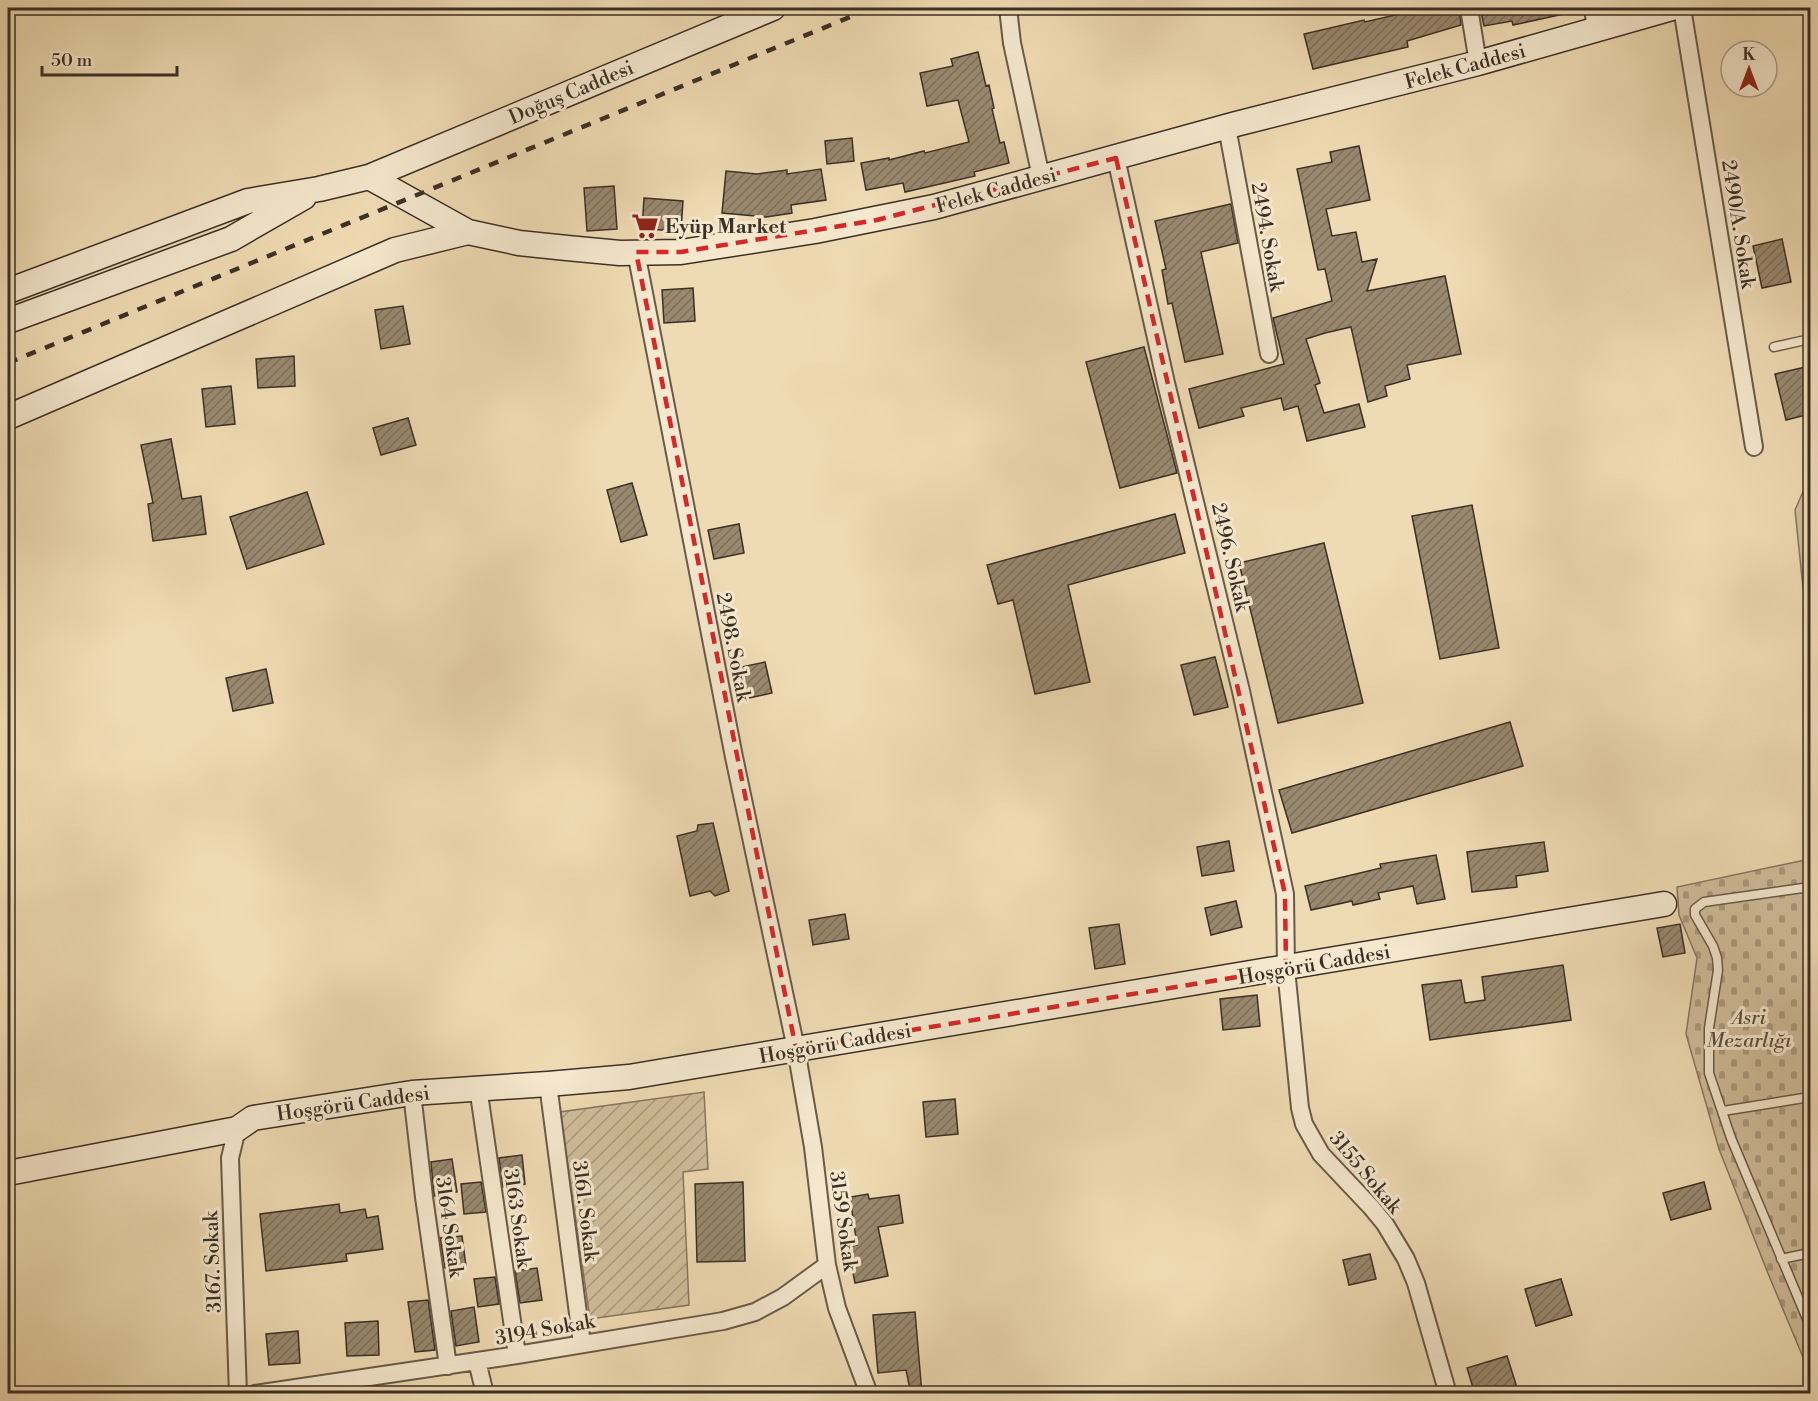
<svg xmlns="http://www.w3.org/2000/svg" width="1818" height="1401" font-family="'Libre Bodoni',serif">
<defs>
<pattern id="cemetery-stones" width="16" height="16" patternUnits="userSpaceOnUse" patternTransform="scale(1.5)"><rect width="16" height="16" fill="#d0be9b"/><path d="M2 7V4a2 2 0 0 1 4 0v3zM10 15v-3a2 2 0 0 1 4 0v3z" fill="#aa9b7e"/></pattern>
<pattern id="garden-furrows" width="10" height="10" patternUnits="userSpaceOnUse" patternTransform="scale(1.5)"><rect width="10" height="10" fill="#d0be9b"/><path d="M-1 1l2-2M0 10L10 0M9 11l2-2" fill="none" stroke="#aa9b7e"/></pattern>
<pattern id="building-hatch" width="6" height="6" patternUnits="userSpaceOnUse" patternTransform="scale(1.5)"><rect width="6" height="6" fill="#99896f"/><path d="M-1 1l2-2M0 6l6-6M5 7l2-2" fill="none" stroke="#7e705b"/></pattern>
</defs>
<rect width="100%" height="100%" fill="#efdbb3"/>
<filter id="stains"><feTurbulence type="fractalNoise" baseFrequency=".00333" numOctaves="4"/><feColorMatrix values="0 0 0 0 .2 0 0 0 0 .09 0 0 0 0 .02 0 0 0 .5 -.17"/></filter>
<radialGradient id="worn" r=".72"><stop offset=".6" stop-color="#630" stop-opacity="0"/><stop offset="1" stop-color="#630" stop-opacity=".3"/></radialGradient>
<path fill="url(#cemetery-stones)" stroke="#867760" stroke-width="1.5" d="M1810,485V656L1795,510L1805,487Z
M1810,859V1374L1767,1271L1719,1149L1686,1034L1697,958L1679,915L1677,887Z"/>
<path fill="url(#garden-furrows)" stroke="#867760" stroke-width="1.5" d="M704,1092L708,1169L683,1172L689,1305L590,1319L560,1112Z"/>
<path fill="url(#building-hatch)" stroke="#3b3026" stroke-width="1.5" d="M1425,8H1459L1461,25L1407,41L1408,47L1313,69L1304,34L1364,20L1365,22Z
M1480,8H1563L1564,14L1513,25L1512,21L1484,26Z
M978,52L986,86L989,85L994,108L992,109L1000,143L1004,142L1009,163L974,172L975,176L905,192L903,183L866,190L861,163L889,158V160L924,151L925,153L969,142L958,100L927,106L920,73L953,66L951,59Z
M852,138L854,161L827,164L825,141Z
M1359,146L1370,200L1326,209L1332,236L1356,232L1362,262L1377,259L1367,291L1445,276L1461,354L1407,365L1410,379L1385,386L1387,396L1368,402L1351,327L1325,333L1306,339L1320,383L1315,385L1324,413L1359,404L1365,427L1307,441L1298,406L1284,410L1281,398L1241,408L1244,416L1199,428L1189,389L1284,364L1273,318L1332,301L1325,269L1318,270L1297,169L1332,162L1330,152Z
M821,169L826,200L791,205L792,213L766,217L722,213L726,171L757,174L787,170V174Z
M614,186L617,229L587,231L584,188Z
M644,198L683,201L681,231L642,229Z
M1231,204L1238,243L1201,252L1223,354L1185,362L1172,303L1168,304L1162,270L1166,269L1155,221Z
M1782,239L1791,282L1762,288L1753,246Z
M693,288L695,321L664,323L662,290Z
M403,306L410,344L381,349L375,310Z
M1144,347L1177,473L1120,488L1086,362Z
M294,356L295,386L258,388L256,359Z
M1810,366V414L1786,420L1775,374Z
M231,386L235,424L206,427L202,389Z
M408,418L416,445L381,455L373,428Z
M171,439L182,499L201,496L206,534L153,541L148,504L153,503L141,445Z
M632,483L647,535L621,542L607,490Z
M307,492L324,544L247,569L230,517Z
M1472,505L1499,648L1440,659L1412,516Z
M1175,514L1185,553L1068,585L1090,682L1035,694L1013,600L998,604L987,565Z
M739,524L744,553L714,559L708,530Z
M1324,543L1363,703L1278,723L1239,563Z
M1215,657L1228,707L1194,715L1181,665Z
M765,662L772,693L744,699L737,668Z
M266,669L273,703L233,711L226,678Z
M1510,722L1523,766L1292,833L1279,790Z
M713,823L729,891L715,896L710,891L690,896L677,836L697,831L698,825Z
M1229,841L1234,871L1202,876L1197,847Z
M1544,842L1548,871L1516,876L1517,887L1472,892L1467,852Z
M1436,855L1445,899L1417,904L1413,886L1378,893L1380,899L1353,905L1352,901L1311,910L1305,886L1381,868L1380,864Z
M1236,901L1242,927L1211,935L1205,908Z
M845,914L849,939L813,945L809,920Z
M1119,924L1125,964L1095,969L1089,928Z
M1680,924L1685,953L1663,957L1657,928Z
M1563,965L1571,1020L1430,1040L1422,985L1461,980L1465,1003L1485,1000L1482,977Z
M1257,995L1260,1026L1223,1030L1220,999Z
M955,1099L958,1134L926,1137L923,1102Z
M522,1155L525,1184L503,1187L499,1158Z
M452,1159L457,1192L434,1196L431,1162Z
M481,1182L486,1212L464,1214L461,1184Z
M743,1182L745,1261L697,1262L695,1184Z
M1704,1182L1711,1209L1671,1220L1663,1193Z
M868,1194L869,1199L899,1195L903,1223L878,1227L888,1276L855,1283L848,1247L857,1245L850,1197Z
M339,1204L340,1213L365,1209L367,1218L378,1216L383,1249L346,1254L347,1261L266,1271L260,1214Z
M462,1236L466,1266L445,1268L440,1238Z
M1370,1254L1376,1279L1349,1285L1343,1260Z
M537,1268L542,1300L520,1303L515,1271Z
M495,1277L499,1304L478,1307L474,1279Z
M1561,1279L1572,1315L1536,1326L1525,1289Z
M428,1300L435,1350L415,1352L408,1302Z
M474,1307L479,1342L456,1346L451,1311Z
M915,1312L922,1394H911L906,1370L878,1373L873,1315Z
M378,1321L379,1355L347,1356L345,1323Z
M298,1331L300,1363L269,1365L266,1334Z
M1507,1356L1519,1394H1475L1467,1368Z"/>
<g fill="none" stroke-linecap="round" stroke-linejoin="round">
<defs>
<path id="lane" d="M1774,347L1810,339
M1810,887L1704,902L1695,909V915L1713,946L1717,958L1718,970L1709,1028V1073L1731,1138L1810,1326
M1723,1111L1810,1097
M1781,1259L1810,1253"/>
<path id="street" d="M1008,8L1012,43L1041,177
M1469,8L1478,63
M1593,8L1596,30
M1682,8L1754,447
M1227,127L1269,354
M1116,158L1166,383L1241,691L1285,894L1286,969L1300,1108L1304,1124L1321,1154L1371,1207L1385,1224L1406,1259L1416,1283L1448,1394
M636,252L734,757L796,1049L813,1147L827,1265L837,1308L869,1394
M548,1084L582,1344
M478,1087L517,1355
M412,1093L424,1197L448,1366
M237,1129L230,1158L238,1394
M477,1361L485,1394
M255,1394L517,1355L723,1321L755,1312L783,1297L827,1265"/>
<path id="secondary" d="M369,177L773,8
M8,291L248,201L319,189L369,177L468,232L519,243L567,248L620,253L681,252L815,231L934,207L1236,124L1478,63L1672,8
M8,321L231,239L304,197
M8,417L395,250L468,232
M8,1173L237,1129L253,1118L412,1093L548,1084L629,1077L1664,904"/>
</defs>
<use href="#lane" stroke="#685b49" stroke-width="11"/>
<use href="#street" stroke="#685b49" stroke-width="20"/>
<use href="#secondary" stroke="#3b3026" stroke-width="27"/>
<use href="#lane" stroke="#f5e8ce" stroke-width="8"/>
<use href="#street" stroke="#f5e8ce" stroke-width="16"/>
<use href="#secondary" stroke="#f5e8ce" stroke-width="24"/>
<path stroke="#3b3026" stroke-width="4.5" stroke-dasharray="10 10" stroke-linecap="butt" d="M8,363L872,8"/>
</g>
<path fill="none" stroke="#d62828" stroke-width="4.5" stroke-dasharray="12 8" stroke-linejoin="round" d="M1116,158L1285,894L1286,969L796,1049L636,252H681L877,220Z"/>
<defs>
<symbol id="supermarket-bare" viewBox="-9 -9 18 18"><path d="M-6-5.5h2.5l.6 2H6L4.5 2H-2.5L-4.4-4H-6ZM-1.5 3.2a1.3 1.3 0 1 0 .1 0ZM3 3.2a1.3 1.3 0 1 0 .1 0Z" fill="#8f2418" stroke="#f5e8ce" stroke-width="2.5" paint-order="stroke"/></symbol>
</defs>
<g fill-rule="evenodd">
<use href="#supermarket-bare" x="626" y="207" width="38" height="38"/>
</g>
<g text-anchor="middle" stroke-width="6" stroke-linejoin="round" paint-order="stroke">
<g font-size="20" fill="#3b3026" stroke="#f5e8ce">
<text transform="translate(1465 66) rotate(-15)" y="7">Felek Caddesi</text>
<text transform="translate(571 92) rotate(-23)" y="7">Doğuş Caddesi</text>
<text transform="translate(996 190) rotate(-15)" y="7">Felek Caddesi</text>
<text transform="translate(1739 224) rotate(81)" y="7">2490/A. Sokak</text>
<text transform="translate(1268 237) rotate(80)" y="7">2494. Sokak</text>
<text transform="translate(1231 557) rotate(77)" y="7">2496. Sokak</text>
<text transform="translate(734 647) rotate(79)" y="7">2498. Sokak</text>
<text transform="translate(1314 964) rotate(-10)" y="7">Hoşgörü Caddesi</text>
<text transform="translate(835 1043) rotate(-10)" y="7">Hoşgörü Caddesi</text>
<text transform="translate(353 1103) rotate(-8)" y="7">Hoşgörü Caddesi</text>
<text transform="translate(1366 1172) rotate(50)" y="7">3155 Sokak</text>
<text transform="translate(586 1211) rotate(83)" y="7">3161. Sokak</text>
<text transform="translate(518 1218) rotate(82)" y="7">3163 Sokak</text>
<text transform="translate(844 1221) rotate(82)" y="7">3159 Sokak</text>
<text transform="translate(450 1227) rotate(82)" y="7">3164 Sokak</text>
<text transform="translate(212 1262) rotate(-92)" y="7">3167. Sokak</text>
<text transform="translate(545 1329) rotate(-10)" y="7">3194 Sokak</text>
</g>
<g font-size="20" font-weight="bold" fill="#3b3026" stroke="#f5e8ce" text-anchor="start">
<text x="665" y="233">Eyüp Market</text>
</g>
<g font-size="20" font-style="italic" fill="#594c3d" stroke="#f5e8ce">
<text x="1749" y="1024">Asri<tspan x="1749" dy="23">Mezarlığı</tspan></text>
</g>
</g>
<rect width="1818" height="1401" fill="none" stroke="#efdbb3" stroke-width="30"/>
<rect x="9" y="9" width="1800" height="1383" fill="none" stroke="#3b3026" stroke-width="3"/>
<rect x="15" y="15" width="1788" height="1371" fill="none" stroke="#3b3026" stroke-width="1.5"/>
<g transform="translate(1749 69)"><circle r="28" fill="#f5e8ce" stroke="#ab9e8b" stroke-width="1.5"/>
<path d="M0-4.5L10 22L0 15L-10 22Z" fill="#8f2418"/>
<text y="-9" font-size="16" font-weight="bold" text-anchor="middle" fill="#3b3026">K</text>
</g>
<path d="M42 66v9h135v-9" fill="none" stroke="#3b3026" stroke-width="3"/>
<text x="51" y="66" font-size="18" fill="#3b3026" stroke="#f5e8ce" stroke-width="4.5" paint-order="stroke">50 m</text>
<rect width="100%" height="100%" filter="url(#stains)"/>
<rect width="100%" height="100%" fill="url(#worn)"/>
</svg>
